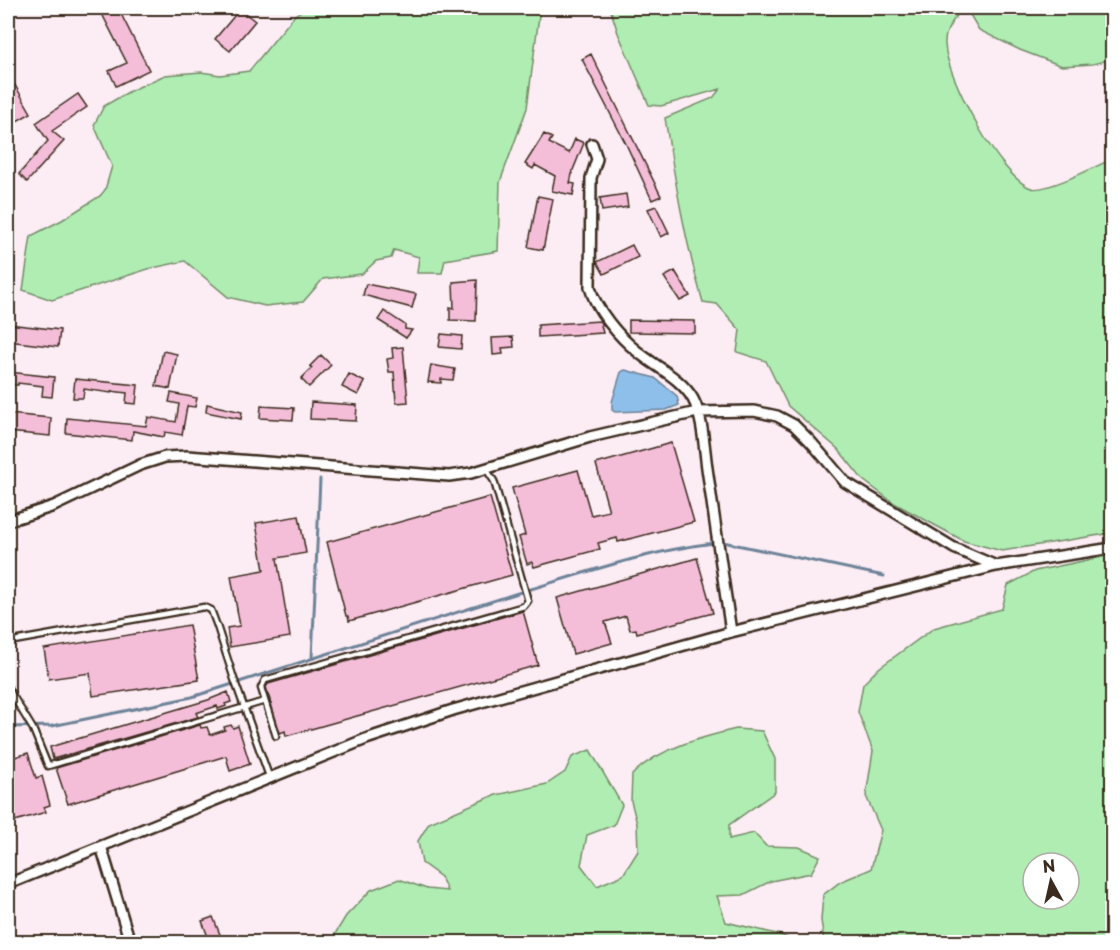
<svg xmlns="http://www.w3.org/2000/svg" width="1120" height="950" font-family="'Playpen Sans',sans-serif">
<rect width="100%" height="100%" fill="#fcecf4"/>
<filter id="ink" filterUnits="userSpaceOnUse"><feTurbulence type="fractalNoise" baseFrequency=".0167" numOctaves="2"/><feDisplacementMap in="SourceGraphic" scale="12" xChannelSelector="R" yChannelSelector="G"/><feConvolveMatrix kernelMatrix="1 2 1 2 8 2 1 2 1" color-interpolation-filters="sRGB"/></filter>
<g filter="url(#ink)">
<path fill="#afedb3" stroke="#758c68" stroke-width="1.5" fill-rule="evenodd" d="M305,8H540L527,108L500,182L498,251L445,260L442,273H417L419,257L394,250L391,258L376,261L362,274L323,279L303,302L265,306L228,297L185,261L148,269L52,300L23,290L31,236L62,220L100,196L105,190L112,166L94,125L104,106L130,91L165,75L201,72L220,75L249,71L295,15Z
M610,8H963C955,18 944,30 945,44C946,76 1000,178 1031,188C1045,193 1097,166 1112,159V533L1002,551L964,541L894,503L863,480L838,449L788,406L766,361L737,352L740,330L717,304L703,302C685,242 675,180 665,118L713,98L720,89L661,106L649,105L618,33Z
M966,8H1112V59L1093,64L1062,66L1020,50L979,30Z
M1112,555V942H1068L1046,937L1032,942H824L821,920L823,895L840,882L871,869L881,830L866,796L873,751L858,712L863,684L879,668L934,628L1002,609L1008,585L1035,571ZM1033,863H1069V899H1033Z
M736,729L762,731L775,759V792L729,825V839L754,833L766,846L799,847L820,856L811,873L771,881L743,895L717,896L726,922L781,935L796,942H330L346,916L371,890L399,879L427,889L447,891L441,877L422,863L418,841L429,823L492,796L547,784L565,772L572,757L590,750L622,805L614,825L587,835L581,865L597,886L623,875L638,851L637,824L631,801L632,775C656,749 703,737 736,729Z"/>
<path fill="#8ebfea" stroke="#6d8398" stroke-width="1.5" d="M625,370L655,378L677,396L679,405L666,410L615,412L612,410V402L621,372Z"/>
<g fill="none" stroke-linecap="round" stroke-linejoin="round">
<path stroke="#6d8398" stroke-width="3" d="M723,542L884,576
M531,589C590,571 653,550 714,543
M312,658L320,479
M8,727L52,726L192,697L521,592"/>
</g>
<path fill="#f4bed9" stroke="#3b2a1e" stroke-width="1.5" d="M99,8H118L149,70L116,86L109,71L127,63Z
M240,9L255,21L230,51L215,39Z
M591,54L661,196L652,200L626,144L582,59Z
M8,73L31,113L17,121L8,106Z
M78,94L87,107L52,131L64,141L27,182L19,174L48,141L36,123Z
M544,134L552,138L549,143L569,153L575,139L584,143L573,170L570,183L575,184L573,195L552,191L555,176L535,165L533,169L525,164Z
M626,194L628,207L602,211L600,198Z
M538,196L553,199L543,250L528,247Z
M656,206L669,233L661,237L648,209Z
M632,245L638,257L604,274L597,262Z
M675,271L690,296L680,301L664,277Z
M477,280L476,321L450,320V307L454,308L453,282Z
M366,284L416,294L412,308L363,295Z
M384,311L405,325V329L412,330L406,338L378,320Z
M629,320L695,321V333L629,332Z
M600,321L603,333L538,337V325Z
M8,324L60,330L58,347L8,341Z
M441,334L462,336L461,349L439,347Z
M513,337L514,347L502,348L503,354L493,355L492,338Z
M403,347L408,402L396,403L394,372H389L387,359L393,358L392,348Z
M163,351L177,354L170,389L156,386Z
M321,355L331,365L309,387L301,379L312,368L310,366Z
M431,365L455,369L453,380L441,379V383L428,382Z
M8,372L54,377L52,397L42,396L43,386L18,383V385H9Z
M349,374L365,382L358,395L342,387Z
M75,379L138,385L136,404L126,403L127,393L111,391V393L84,389L83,398H73Z
M171,393L197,398L195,407L187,406L182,435L165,432L164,437L133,431L132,440L66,433L67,418L146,426L148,417L176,422L179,404L169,402Z
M311,402L357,405L356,421L310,419Z
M207,404L242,412L241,419L206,412Z
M261,406L294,408L293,420L260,418Z
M8,414L51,418L50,436L8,432Z
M671,443L694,522L618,542L617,538L598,543L600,549L534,567L532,562L527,564L519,537L525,535L512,488L578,470L591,515L609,511L596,464Z
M490,497L512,575L349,621L348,616H346L327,542Z
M299,516L306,553L277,558L290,637L230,647L227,628L240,626L231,576L264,570L256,523Z
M697,558L713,613L637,633L636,629L630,630L626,616L605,622L612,643L573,654L557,598Z
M523,611L538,665L286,736L285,731L280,733L266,687L268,684Z
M189,625L199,680L93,696L90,673L49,679L44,649Z
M228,692L231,702L225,704L226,706L218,709L217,706L196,713L198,717L53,759L50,747L208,700Z
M200,725L201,728L207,727L210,735L225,730L224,727L231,725L233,728L238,726L250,764L230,771L226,756L68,804L56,768Z
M28,753L36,778L42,776L50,805L44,807L46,812L8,823V759Z
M213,917L223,942H210L202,921Z"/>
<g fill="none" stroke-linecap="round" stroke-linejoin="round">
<defs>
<path id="service" d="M8,642L204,607L211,610L217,626L234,679L270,779
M8,688L33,729L48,766L265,701
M276,736L261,688L265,680L524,606L528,601L494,481L486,469"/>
<path id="minor" d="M592,144L597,159L591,178L590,287C595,309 620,338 638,352C656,367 681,378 693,399C704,420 704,451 708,475C716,527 723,580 731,632
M8,521L54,506L140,465L165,457L187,456L449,476L471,473L590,437L697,412L754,411L777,416L794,425L811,442L845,482L954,548L996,566
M101,846L130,942
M8,884L366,739L453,710L731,632L996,566L1112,548"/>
</defs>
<use href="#service" stroke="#3b2a1e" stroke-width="9"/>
<use href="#minor" stroke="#3b2a1e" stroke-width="14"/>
<use href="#service" stroke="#fff" stroke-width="4.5"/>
<use href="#minor" stroke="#fff" stroke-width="9"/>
</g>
</g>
<rect width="1120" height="950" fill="none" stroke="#fff" stroke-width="30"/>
<rect x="15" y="15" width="1090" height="920" fill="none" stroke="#3b2a1e" stroke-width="2" filter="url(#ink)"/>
<g transform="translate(1051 881) rotate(352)"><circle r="28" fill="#ffffff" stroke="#b1aaa5" stroke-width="1.5"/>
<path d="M0-4.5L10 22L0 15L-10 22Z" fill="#3b2a1e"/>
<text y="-9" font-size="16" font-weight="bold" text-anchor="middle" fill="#3b2a1e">N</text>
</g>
</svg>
